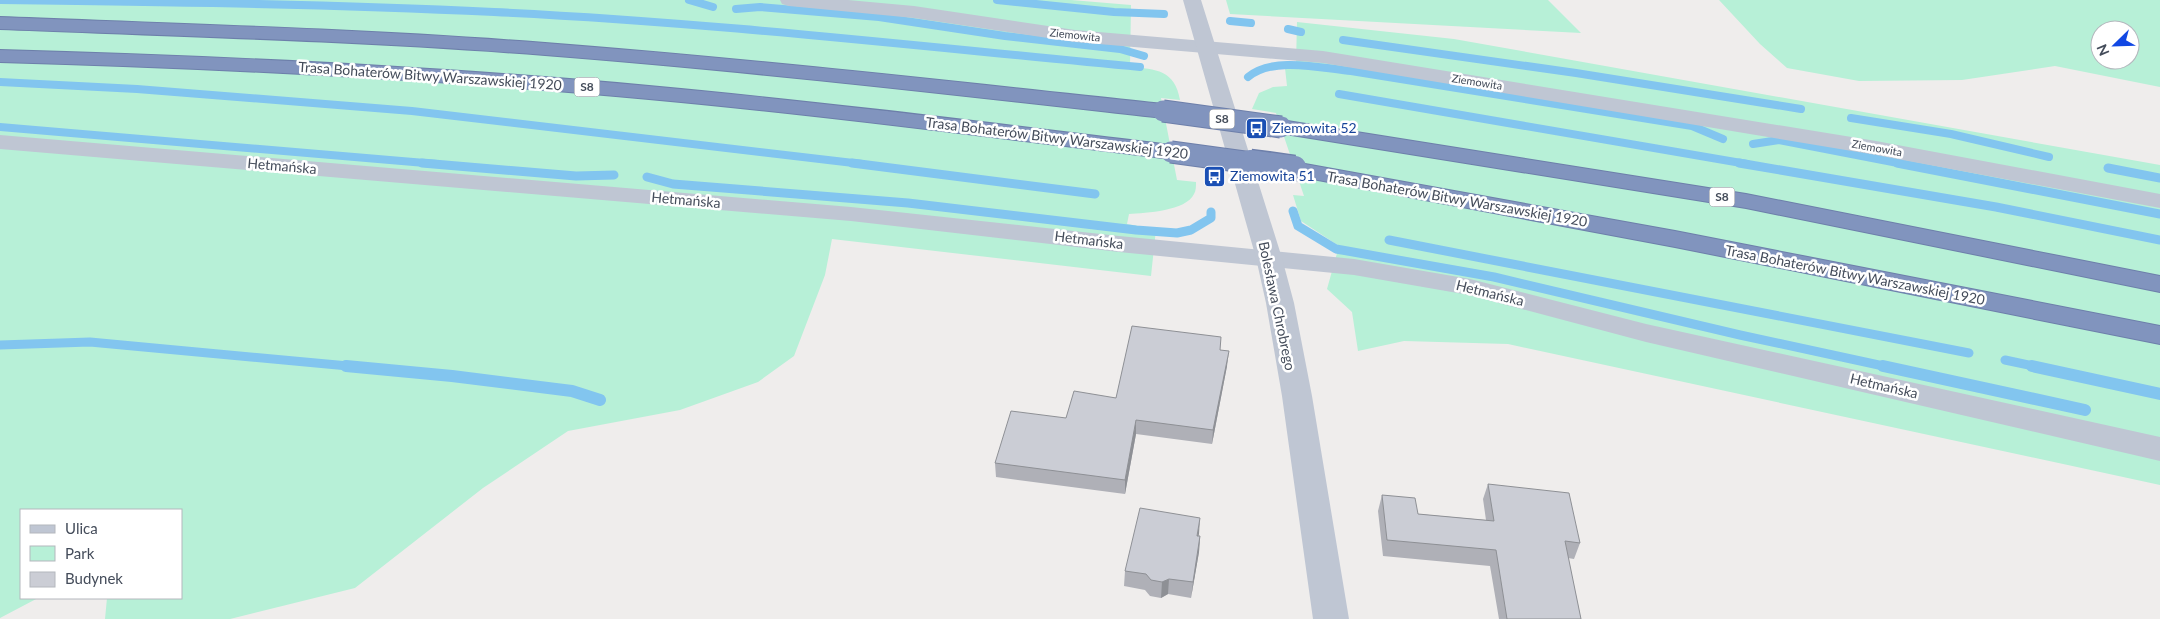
<svg xmlns="http://www.w3.org/2000/svg" width="2160" height="619" font-family="Lato,sans-serif">
<rect width="100%" height="100%" fill="#efedec"/>
<path fill="#b7f0d7" fill-rule="evenodd" d="M0,0H1071L1131,5L1130,67C1156,69 1175,70 1180,100L1161,98L1177,180L1196,182C1196,186 1196,191 1194,194C1186,211 1146,213 1129,214L1127,224L1156,229L1151,276L832,239L825,275L794,356L758,382L680,410L568,431L483,488L355,588L230,619H105L107,598H181V510H21V598H38L0,618Z
M1226,0H1548L1581,33L1230,14Z
M1719,0H2160V87L2055,66L1962,80L1859,81L1787,68L1760,44ZM2100,30H2130V60H2100Z
M1297,22L1454,39L2160,165V485L1508,344L1404,341L1358,351L1352,312L1327,289L1339,246L1301,221L1293,195L1304,196L1276,113L1252,109L1259,93L1273,87L1287,86L1285,68L1296,64Z"/>
<g fill="none" stroke-linecap="round" stroke-linejoin="round">
<path stroke="#82c5ef" stroke-width="8" d="M0,0C165,2 329,4 494,12C710,22 925,47 1140,67
M689,0L713,7
M997,0L1114,12L1164,14
M736,9L760,7L879,17L1005,36L1120,49L1144,56
M1230,21L1251,23
M1288,29L1301,32
M1343,40L1576,73L1801,109
M1248,77C1273,56 1321,68 1351,71L1692,126L1723,139
M0,82L137,89L412,111L862,164
M1339,94L1747,164
M1851,118L1951,134L2049,157
M0,127L437,164
M1753,144L1779,140L1903,164"/>
<path stroke="#82c5ef" stroke-width="9" d="M422,163L576,176L614,175
M852,163L1095,194
M1739,163L1996,207L2160,240
M1897,163L2160,214
M2108,168L2160,178
M647,177L673,184L908,203L1136,230L1177,233L1191,230L1211,218V212
M1293,211L1298,226L1336,249L1494,277L1740,335L1888,367
M1389,240L1969,353
M0,345L90,342L359,367
M2005,360L2038,367"/>
<path stroke="#82c5ef" stroke-width="12" d="M346,366L452,376L572,391L600,400
M1883,366L2085,410
M2032,366L2160,394"/>
<defs>
<path id="motorway" d="M0,17C182,24 363,29 545,43C751,59 957,82 1163,104L1171,106L1174,111L1171,116L1163,118C957,95 751,71 545,55C363,41 182,36 0,29Z
M0,50C217,56 433,66 649,86C823,102 997,124 1171,145L1179,147L1183,152L1179,157L1171,159C997,138 823,115 649,99C433,79 217,68 0,62Z
M1281,120L1746,194L2160,276V292L1746,208L1273,132L1270,127L1273,122Z
M1294,162L1675,231L2160,326V344L1675,247L1286,174L1282,169L1286,164Z"/>
</defs>
<use href="#motorway" stroke="#6d7faa" stroke-width="2"/>
<path fill="#bfc6d3" fill-rule="evenodd" d="M780,0H848L914,6L1075,30L1323,51L1876,141L2160,194V208L1876,155L1323,63L1075,42L914,18L789,6L782,4Z
M0,135L851,207L1119,236L1354,259L1470,279L1646,324L2160,437V461L1646,342L1469,295L1354,275L1119,252L851,221L0,149Z"/>
<path fill="#bfc6d3" fill-rule="evenodd" d="M1183,0H1201L1282,258L1294,303L1312,396L1349,619H1313L1282,396L1266,303L1256,258Z"/>
<use href="#motorway" fill="#8194be" fill-rule="evenodd"/>
<defs>
<path id="motorway-bridge-far1" d="M1163,111L1281,127
M1171,152L1259,164"/>
<path id="motorway-bridge" d="M1250,163L1294,169"/>
</defs>
<use href="#motorway-bridge-far1" stroke="#6d7faa" stroke-width="23" stroke-linecap="butt"/>
<use href="#motorway-bridge" stroke="#6d7faa" stroke-width="29" stroke-linecap="butt"/>
<use href="#motorway-bridge-far1" stroke="#8194be" stroke-width="21"/>
<use href="#motorway-bridge" stroke="#8194be" stroke-width="26"/>
</g>
<path fill="#afb0b7" d="M1220,350L1227,366L1212,444L1136,434L1125,494L996,477L995,463L1066,418L1116,398Z
M1488,484L1580,543L1574,559L1568,558L1581,619H1499L1490,566L1383,556L1378,511L1382,495L1418,514L1486,520L1483,499Z
M1198,536H1200L1199,552L1191,598L1168,594L1161,598L1150,596L1145,590L1124,586L1125,571Z"/>
<path fill="#8e9095" d="M1229,351L1227,366L1212,444L1213,430Z
M1136,420V434L1125,494V480Z
M1200,518L1199,534L1195,552L1197,536Z
M1200,536L1199,552L1191,598L1193,582Z
M1169,579L1168,594L1161,598L1162,582Z"/>
<path fill="#cbcdd5" stroke="#8e9095" d="M1132,326L1221,337L1220,350L1229,351L1213,430L1136,420L1125,480L995,463L1011,411L1066,418L1074,391L1116,398Z
M1488,484L1569,493L1580,543L1565,541L1581,619H1507L1496,550L1387,540L1382,495L1415,498L1418,514L1494,521Z
M1140,508L1200,518L1197,536H1200L1193,582L1169,579L1162,582L1151,580L1146,574L1125,571Z"/>
<defs>
<symbol id="bus-square" viewBox="-11 -11 22 22"><rect x="-9" y="-9" width="18" height="18" rx="4" fill="#1a4fb4" stroke="#fff"/><path d="M-5-6H5V4H4V6H2V4H-2V6H-4V4H-5ZM-3.5-4V0h7V-4ZM-3.5 1.2v1.5H-2V1.2ZM2 1.2v1.5H3.5V1.2Z" fill="#fff"/></symbol>
</defs>
<g fill-rule="evenodd">
<use href="#bus-square" x="1244" y="116" width="25" height="25"/>
<use href="#bus-square" x="1202" y="164" width="25" height="25"/>
</g>
<g text-anchor="middle" stroke-width="5" stroke-linejoin="round" paint-order="stroke">
<g font-size="11" fill="#444c5a" stroke="#fff">
<text transform="translate(1075 35) rotate(6)" y="4">Ziemowita</text>
<text transform="translate(1477 82) rotate(9)" y="4">Ziemowita</text>
<text transform="translate(1877 148) rotate(10)" y="4">Ziemowita</text>
</g>
<g fill="#fff" stroke="#7c828c" stroke-width="1">
<rect x="574.5" y="77.5" width="25" height="19" rx="4"/>
<rect x="1209.5" y="109.5" width="25" height="19" rx="4"/>
<rect x="1709.5" y="187.5" width="25" height="19" rx="4"/>
</g>
<g font-size="12" font-weight="bold" fill="#444c5a">
<text x="587" y="91">S8</text>
<text x="1222" y="123">S8</text>
<text x="1722" y="201">S8</text>
</g>
<g font-size="14" fill="#444c5a" stroke="#fff">
<text transform="translate(430 76) rotate(4)" y="5">Trasa Bohaterów Bitwy Warszawskiej 1920</text>
<text transform="translate(1057 138) rotate(7)" y="5">Trasa Bohaterów Bitwy Warszawskiej 1920</text>
<text transform="translate(282 166) rotate(5)" y="5">Hetmańska</text>
<text transform="translate(1457 199) rotate(10)" y="5">Trasa Bohaterów Bitwy Warszawskiej 1920</text>
<text transform="translate(686 200) rotate(5)" y="5">Hetmańska</text>
<text transform="translate(1089 240) rotate(7)" y="5">Hetmańska</text>
<text transform="translate(1855 275) rotate(11)" y="5">Trasa Bohaterów Bitwy Warszawskiej 1920</text>
<text transform="translate(1490 293) rotate(14)" y="5">Hetmańska</text>
<text transform="translate(1277 306) rotate(78)" y="5">Bolesława Chrobrego</text>
<text transform="translate(1884 386) rotate(13)" y="5">Hetmańska</text>
</g>
<g font-size="14" fill="#164399" stroke="#fff" text-anchor="start">
<text x="1272" y="133">Ziemowita 52</text>
<text x="1230" y="181">Ziemowita 51</text>
</g>
</g>
<rect x="20" y="509" width="162" height="90" fill="#ffffff" stroke="#b4b7bd"/>
<rect x="30" y="525" width="25" height="8" fill="#bfc6d3" stroke="#b4b7bd"/>
<text x="65" y="534" font-size="15" fill="#444c5a">Ulica</text>
<rect x="30" y="546" width="25" height="15" fill="#b7f0d7" stroke="#b4b7bd"/>
<text x="65" y="559" font-size="15" fill="#444c5a">Park</text>
<rect x="30" y="572" width="25" height="15" fill="#cbcdd5" stroke="#b4b7bd"/>
<text x="65" y="584" font-size="15" fill="#444c5a">Budynek</text>
<g transform="translate(2115 45) rotate(247)"><circle r="24" fill="#ffffff" stroke="#b4b7bd"/>
<path d="M0-4L9 19L0 12L-9 19Z" fill="#1148e4"/>
<text y="-8" font-size="14" font-weight="bold" text-anchor="middle" fill="#444c5a">N</text>
</g>
</svg>
